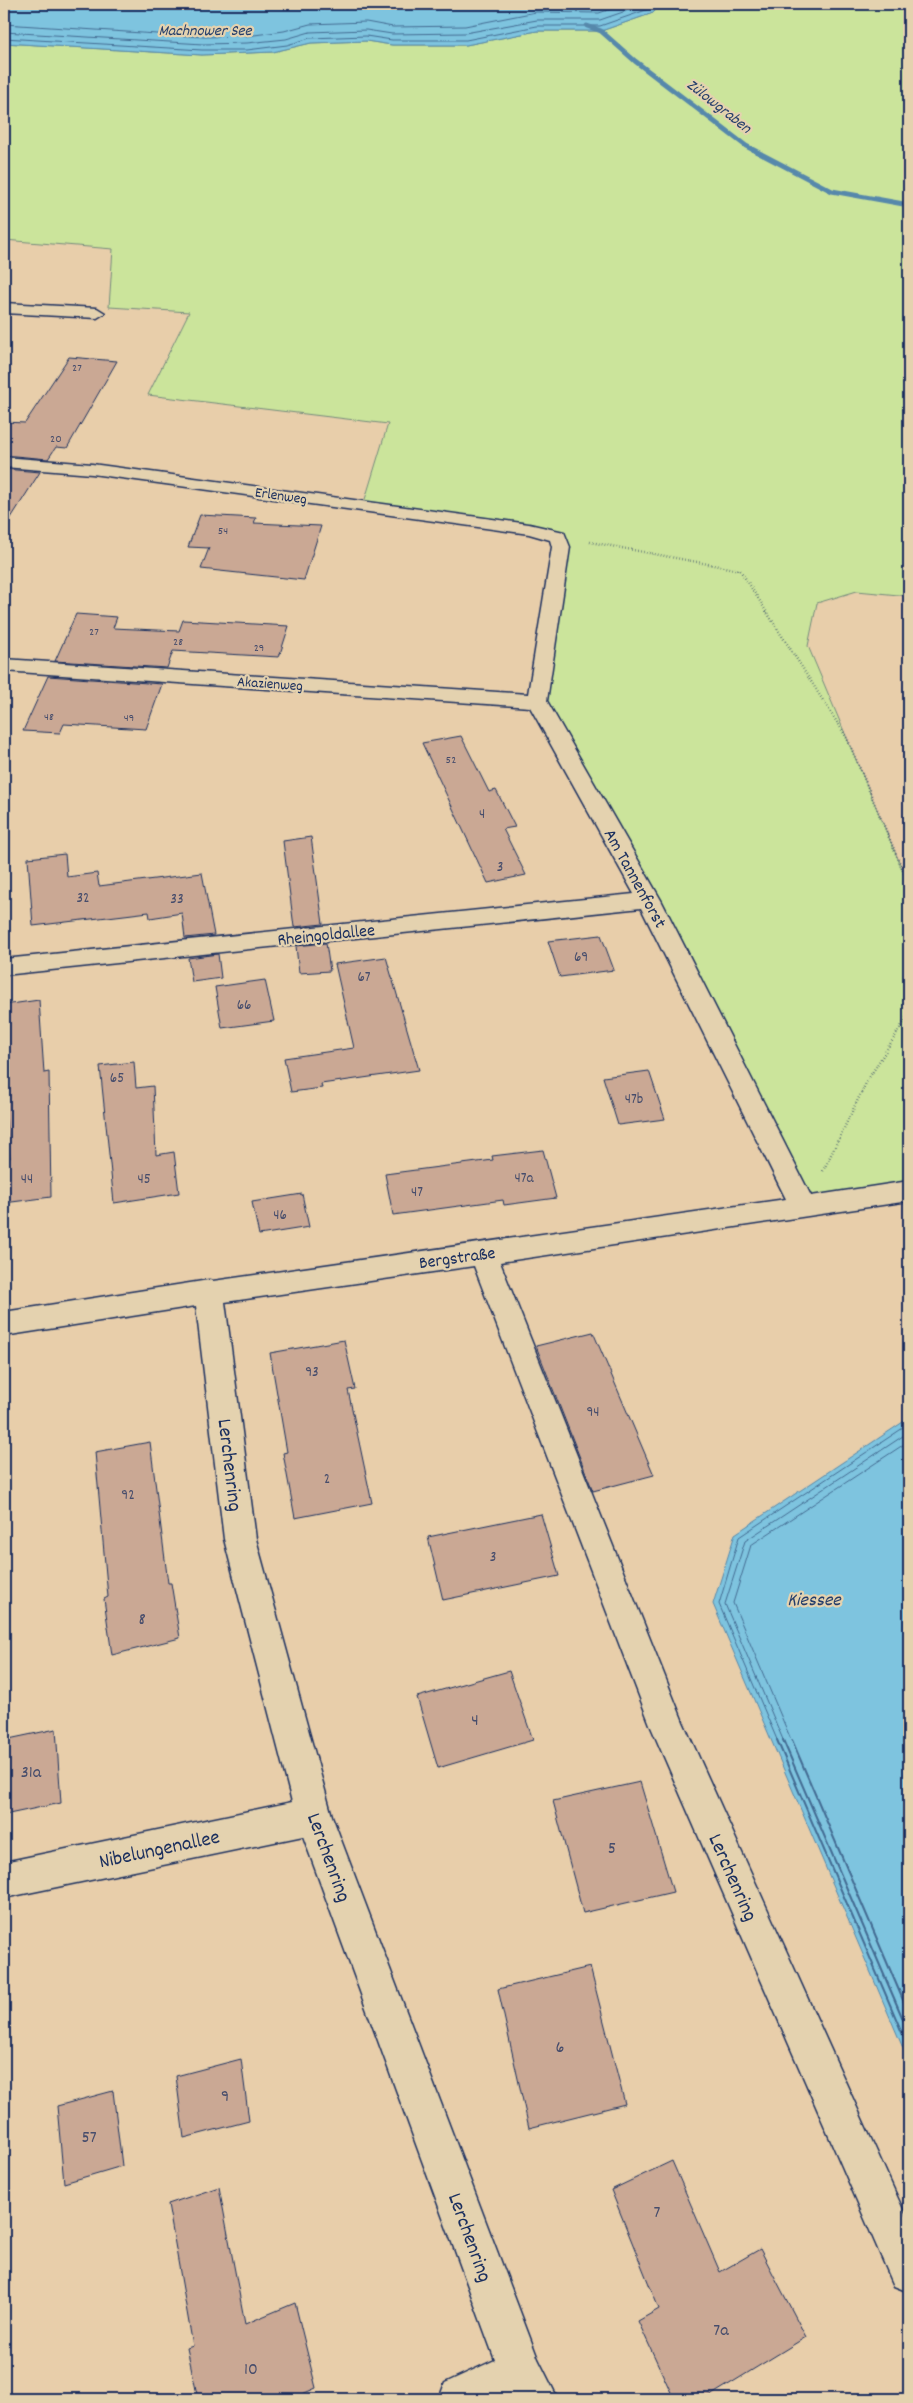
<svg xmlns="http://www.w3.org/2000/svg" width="913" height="2403" font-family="Dekko,sans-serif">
<rect width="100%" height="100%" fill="#e8ceaa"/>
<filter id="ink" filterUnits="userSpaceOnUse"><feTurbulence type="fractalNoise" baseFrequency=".02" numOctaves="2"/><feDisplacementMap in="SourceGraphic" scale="10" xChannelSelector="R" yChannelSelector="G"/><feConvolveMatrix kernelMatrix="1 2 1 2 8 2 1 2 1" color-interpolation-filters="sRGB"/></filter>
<g filter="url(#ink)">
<path fill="#cbe49b" stroke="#738a7c" d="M661,4H909V596L857,591L817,603L808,646L909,885V1191L804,1208L537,701L558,536L363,506L388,424L148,395L189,312L109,307L113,249L4,240V43L202,55L273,52L311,43L366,41L392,45H466L537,31H601L653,13Z"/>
<path fill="#7ec4df" stroke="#5688ab" d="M4,4H661L653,13L601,31H537L466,45H392L366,41L311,43L273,52L202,55L4,43Z
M909,1418V2062L713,1604L735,1534Z"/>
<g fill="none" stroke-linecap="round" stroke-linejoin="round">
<path stroke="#436b92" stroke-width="1" d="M4,24L203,37L247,36L284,31L310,24L366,22L393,27L465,26L536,12L599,13L626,4
M4,32L203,44L247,43L286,39L310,32L366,30L392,34L465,33L537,20H600L646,4
M4,38L202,50H247L287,45L310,38L366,36L392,40H466L537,26H600L649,9L654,4
M778,1742L719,1604L739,1537L909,1424
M784,1742L725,1604L745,1541L909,1432
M792,1742L733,1603L751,1545L909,1441"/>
<path stroke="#436b92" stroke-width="2" d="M777,1740L909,2049
M783,1740L909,2033
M792,1740L909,2014"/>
<path stroke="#5688ab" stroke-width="5" d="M587,26L601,31L635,61L746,146L832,191L909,205"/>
</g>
<path fill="#caa894" stroke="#1b2f5e" d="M69,357L117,361L67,448L56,447L48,459L4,455V422L25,423Z
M4,469L40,472L4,529Z
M200,515L256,518L254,523L321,526L304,580L201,569L209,548L188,547Z
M76,614L117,617L113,628L179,631L183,620L289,626L279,657L173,651L167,668L55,661Z
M48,676L162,684L146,729L64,724L60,733L23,731Z
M461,736L489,792L496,790L515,827L503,829L526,875L488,883L422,743Z
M311,837L323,924L294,927L283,841Z
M65,854L67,877L97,873L99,886L202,873L214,935L185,938L182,913L150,918L149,912L33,926L28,858Z
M601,935L614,970L560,977L548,941Z
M326,943L330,971L299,973L296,946Z
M218,954L221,978L192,982L188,958Z
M386,957L419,1070L321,1084L322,1088L291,1092L284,1058L354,1048L335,964Z
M265,980L274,1021L222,1028L215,987Z
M39,1000L44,1073L49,1072L51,1197L4,1203V1159L10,1158L4,1104V1005Z
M134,1062L136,1088L153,1086L156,1155L174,1152L179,1193L114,1203L100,1066Z
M649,1071L665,1119L618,1125L603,1077Z
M543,1150L556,1198L504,1205L503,1200L393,1215L385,1174L493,1160L492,1156Z
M302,1194L309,1227L259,1235L252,1202Z
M593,1332L654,1475L593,1491L536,1346Z
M344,1340L355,1389L348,1390L372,1503L295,1518L283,1453L287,1452L270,1353Z
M150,1442L168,1583H171L180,1638L112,1655L104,1599L108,1597L95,1452Z
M541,1514L559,1576L443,1600L428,1537Z
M509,1671L533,1740L438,1768L417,1697Z
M56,1729L61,1803L4,1815V1740Z
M640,1782L673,1892L583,1913L553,1801Z
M590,1967L625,2104L529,2128L498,1989Z
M241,2059L249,2121L184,2138L176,2076Z
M113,2091L122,2166L64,2183L57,2106Z
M672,2161L720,2272L760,2249L806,2337L705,2399H674L638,2321L659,2309L611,2190Z
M219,2187L245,2324L295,2303L316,2388L291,2399H198L187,2348L193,2346L168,2204Z"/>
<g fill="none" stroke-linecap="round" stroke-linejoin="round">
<defs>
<path id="street" d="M4,303L97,308L105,313L97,318L4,313Z
M4,457L92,464L529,524L564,532L570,547L547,701L661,900L811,1196L909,1181V1201L500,1262L683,1722L909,2223V2292L894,2286L651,1727L474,1266L225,1302L256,1539L332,1816L538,2359L558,2399H439L445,2383L495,2360L303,1836L4,1898V1862L292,1802L224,1539L196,1306L4,1336V1312L209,1280L213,1281L786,1199L641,908L4,975V959L634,894L530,707L4,671V659L528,694L552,547L550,540L529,534L92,474L4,467Z"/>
</defs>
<use href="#street" stroke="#1b2f5e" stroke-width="3"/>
<path stroke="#1b2f5e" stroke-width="2.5" stroke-dasharray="0.5 2.5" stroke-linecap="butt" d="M590,542L740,570L847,738L909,885
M823,1171L867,1081L909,1014"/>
<use href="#street" fill="#e4d2af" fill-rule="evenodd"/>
</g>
</g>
<g text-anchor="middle" stroke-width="4.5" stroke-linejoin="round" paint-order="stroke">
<g font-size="12" fill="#474d6c">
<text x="77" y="371">27</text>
<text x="56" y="442">20</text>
<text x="223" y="534">54</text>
<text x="94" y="635">27</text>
<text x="178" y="645">28</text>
<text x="259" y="651">29</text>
<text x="49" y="720">48</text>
<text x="129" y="721">49</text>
<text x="451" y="763">52</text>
</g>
<g font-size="15" fill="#1b2f5e" stroke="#e4d2af">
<text transform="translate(281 495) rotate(8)" y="5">Erlenweg</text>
<text transform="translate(270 683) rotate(4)" y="5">Akazienweg</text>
</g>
<g font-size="15" fill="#474d6c">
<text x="482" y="818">4</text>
<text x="500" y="871">3</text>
<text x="83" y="902">32</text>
<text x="177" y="903">33</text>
<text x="581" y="961">69</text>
<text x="364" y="981">67</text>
<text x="244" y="1009">66</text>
<text x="117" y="1082">65</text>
<text x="634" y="1103">47b</text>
<text x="524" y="1182">47a</text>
<text x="27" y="1183">44</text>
<text x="144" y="1183">45</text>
<text x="417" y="1196">47</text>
<text x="280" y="1219">46</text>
<text x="312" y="1376">93</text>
<text x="593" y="1416">94</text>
<text x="327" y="1483">2</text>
<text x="128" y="1499">92</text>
<text x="493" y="1561">3</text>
</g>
<g font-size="16" font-style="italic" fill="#253e6b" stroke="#e4d2af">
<text x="205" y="35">Machnower See</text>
<text transform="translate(720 105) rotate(38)" y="6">Zülowgraben</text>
</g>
<g font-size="18" fill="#1b2f5e" stroke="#e4d2af">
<text transform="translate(636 878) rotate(61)" y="6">Am Tannenforst</text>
<text transform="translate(326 934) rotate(-6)" y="6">Rheingoldallee</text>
<text transform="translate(457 1257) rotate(-8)" y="6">Bergstraße</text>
</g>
<g font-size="18" fill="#474d6c">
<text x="142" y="1624">8</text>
<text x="475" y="1725">4</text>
<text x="31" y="1777">31a</text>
<text x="612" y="1853">5</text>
<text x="560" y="2052">6</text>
<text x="225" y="2101">9</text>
<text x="89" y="2142">57</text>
<text x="657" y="2217">7</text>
<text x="721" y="2335">7a</text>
<text x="251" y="2374">10</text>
</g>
<g font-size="19" font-style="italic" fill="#253e6b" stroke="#e4d2af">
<text x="814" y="1605">Kiessee</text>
</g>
<g font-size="21" fill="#1b2f5e" stroke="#e4d2af">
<text transform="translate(231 1465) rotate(83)" y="7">Lerchenring</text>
<text transform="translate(159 1848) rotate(-12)" y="7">Nibelungenallee</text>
<text transform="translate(330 1857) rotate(70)" y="7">Lerchenring</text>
<text transform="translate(734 1877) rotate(66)" y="7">Lerchenring</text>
<text transform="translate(471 2237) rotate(70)" y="7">Lerchenring</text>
</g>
</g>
<rect width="913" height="2403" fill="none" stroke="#e4d2af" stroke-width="20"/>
<rect x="10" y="10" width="893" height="2383" fill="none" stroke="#1b2f5e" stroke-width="2" filter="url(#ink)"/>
</svg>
